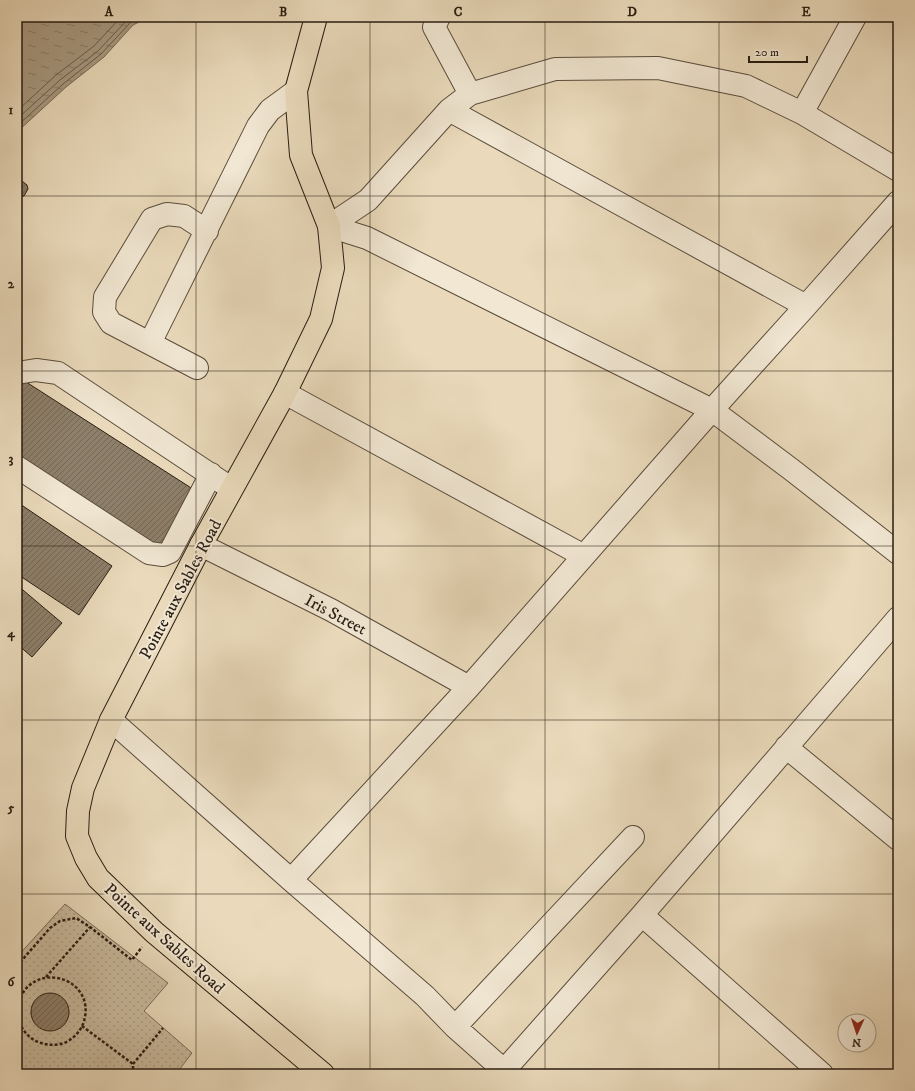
<svg xmlns="http://www.w3.org/2000/svg" width="915" height="1091" font-family="'IM FELL DW Pica',serif">
<defs>
<pattern id="park-dots" width="8" height="8" patternUnits="userSpaceOnUse"><rect width="8" height="8" fill="#c9ba9e"/><path d="M2 2h.1M6 6h.1" fill="none" stroke="#ad9f87" stroke-width="1.8" stroke-linecap="round"/></pattern>
<pattern id="water-ripples" width="26" height="14" patternUnits="userSpaceOnUse"><rect width="26" height="14" fill="#a89a82"/><path d="M2 4q2-2 4 0t4 0M15 11q2-2 4 0t4 0" fill="none" stroke="#897d69"/></pattern>
<pattern id="building-hatch" width="6" height="6" patternUnits="userSpaceOnUse"><rect width="6" height="6" fill="#8d7f6a"/><path d="M-1 1l2-2M0 6l6-6M5 7l2-2" fill="none" stroke="#736756"/></pattern>
</defs>
<rect width="100%" height="100%" fill="#eadabb"/>
<filter id="stains"><feTurbulence type="fractalNoise" baseFrequency=".005" numOctaves="4"/><feColorMatrix values="0 0 0 0 .2 0 0 0 0 .09 0 0 0 0 .02 0 0 0 .5 -.17"/></filter>
<radialGradient id="worn" r=".72"><stop offset=".6" stop-color="#630" stop-opacity="0"/><stop offset="1" stop-color="#630" stop-opacity=".3"/></radialGradient>
<path fill="url(#park-dots)" stroke="#796c58" d="M65,904L168,983L144,1011L192,1053L176,1074H17V957Z"/>
<path fill="url(#water-ripples)" stroke="#756855" d="M17,17H149L133,25L104,57L66,87L17,132Z"/>
<g fill="none" stroke-linecap="round" stroke-linejoin="round">
<path stroke="#685c4a" stroke-width="1" d="M17,111L56,75L94,46L121,17
M17,119L60,80L98,51L130,17
M17,126L63,84L101,54L131,22L140,17"/>
</g>
<path fill="url(#building-hatch)" stroke="#291d12" d="M17,181H22L27,185L28,189L24,196H17Z
M23,380L199,493L162,551L17,458V388Z
M17,502L112,566L79,615L17,574Z
M17,585L62,623L32,657L17,644Z
M31 1012a19 19 0 1 1 38 0a19 19 0 1 1-38 0Z"/>
<g fill="none" stroke-linecap="round" stroke-linejoin="round">
<defs>
<path id="minor" d="M439,17L434,27L470,94
M449,110L806,306
M802,113L855,17
M329,226L367,238L712,410L792,470L898,553
M329,226L368,200L449,110L470,94L555,69L658,68L746,86L802,113L898,170
M150,343L258,126L270,110L296,91
M197,368L111,323L104,312L105,297L152,219L167,214L184,216L207,231
M17,373L36,370L58,373L223,483
M285,393L584,556
M17,467L149,553L163,555L170,552L211,474
M201,545L331,610L469,687
M111,720L291,880L425,996L455,1027L508,1074
M786,747L898,839
M291,880L469,687L712,410L806,306L898,202
M642,915L822,1074
M455,1027L633,837
M501,1074L642,915L898,618"/>
<path id="major" d="M316,17L296,91L301,155L329,226L333,268L321,319L285,393L201,545L111,720L83,788L78,811L77,836L86,858L98,878L154,932L323,1074"/>
</defs>
<use href="#minor" stroke="#594c3c" stroke-width="24"/>
<use href="#major" stroke="#291d12" stroke-width="24"/>
<path stroke="#291d12" stroke-width="2.5" stroke-dasharray="3 2" stroke-linecap="butt" d="M17,966L50,928L60,921L76,918L90,927L132,960L142,947
M46,977L90,927
M17,1007C29,956 100,977 83,1024C80,1032 72,1040 64,1043C41,1050 20,1036 17,1013
M82,1026L133,1064
M133,1074V1064L163,1028"/>
<use href="#minor" stroke="#f1e7d3" stroke-width="22"/>
<use href="#major" stroke="#eadabb" stroke-width="22"/>
</g>
<path fill="none" stroke="#291d12" stroke-width="1" stroke-opacity="0.55" d="M196,17V1074M370,17V1074M545,17V1074M719,17V1074M17,196H898M17,371H898M17,546H898M17,720H898M17,894H898"/>
<g text-anchor="middle" stroke-width="4" stroke-linejoin="round" paint-order="stroke">
<g font-size="17" fill="#291d12" stroke="#f1e7d3">
<text transform="translate(180 589) rotate(-62)" y="6">Pointe aux Sables Road</text>
<text transform="translate(336 614) rotate(28)" y="6">Iris Street</text>
<text transform="translate(165 938) rotate(42)" y="6">Pointe aux Sables Road</text>
</g>
</g>
<rect width="915" height="1091" fill="none" stroke="#eadabb" stroke-width="44"/>
<g transform="translate(857 1033) rotate(183)"><circle r="19" fill="#f1e7d3" stroke="#a19686"/>
<path d="M0-3L7 15L0 10L-7 15Z" fill="#8f2418"/>
<text y="-6" font-size="11" font-weight="bold" text-anchor="middle" fill="#291d12">N</text>
</g>
<path d="M749 56v6h58v-6" fill="none" stroke="#291d12" stroke-width="2"/>
<text x="755" y="56" font-size="12" fill="#291d12" stroke="#f1e7d3" stroke-width="3" paint-order="stroke">20 m</text>
<rect x="22" y="22" width="871" height="1047" fill="none" stroke="#291d12" stroke-width="1.5"/>
<g font-size="13" text-anchor="middle" font-weight="bold" fill="#291d12">
<text x="109" y="16">A</text>
<text x="283" y="16">B</text>
<text x="458" y="16">C</text>
<text x="632" y="16">D</text>
<text x="806" y="16">E</text>
<text x="11" y="114">1</text>
<text x="11" y="288">2</text>
<text x="11" y="463">3</text>
<text x="11" y="637">4</text>
<text x="11" y="812">5</text>
<text x="11" y="986">6</text>
</g>
<rect width="100%" height="100%" filter="url(#stains)"/>
<rect width="100%" height="100%" fill="url(#worn)"/>
</svg>
